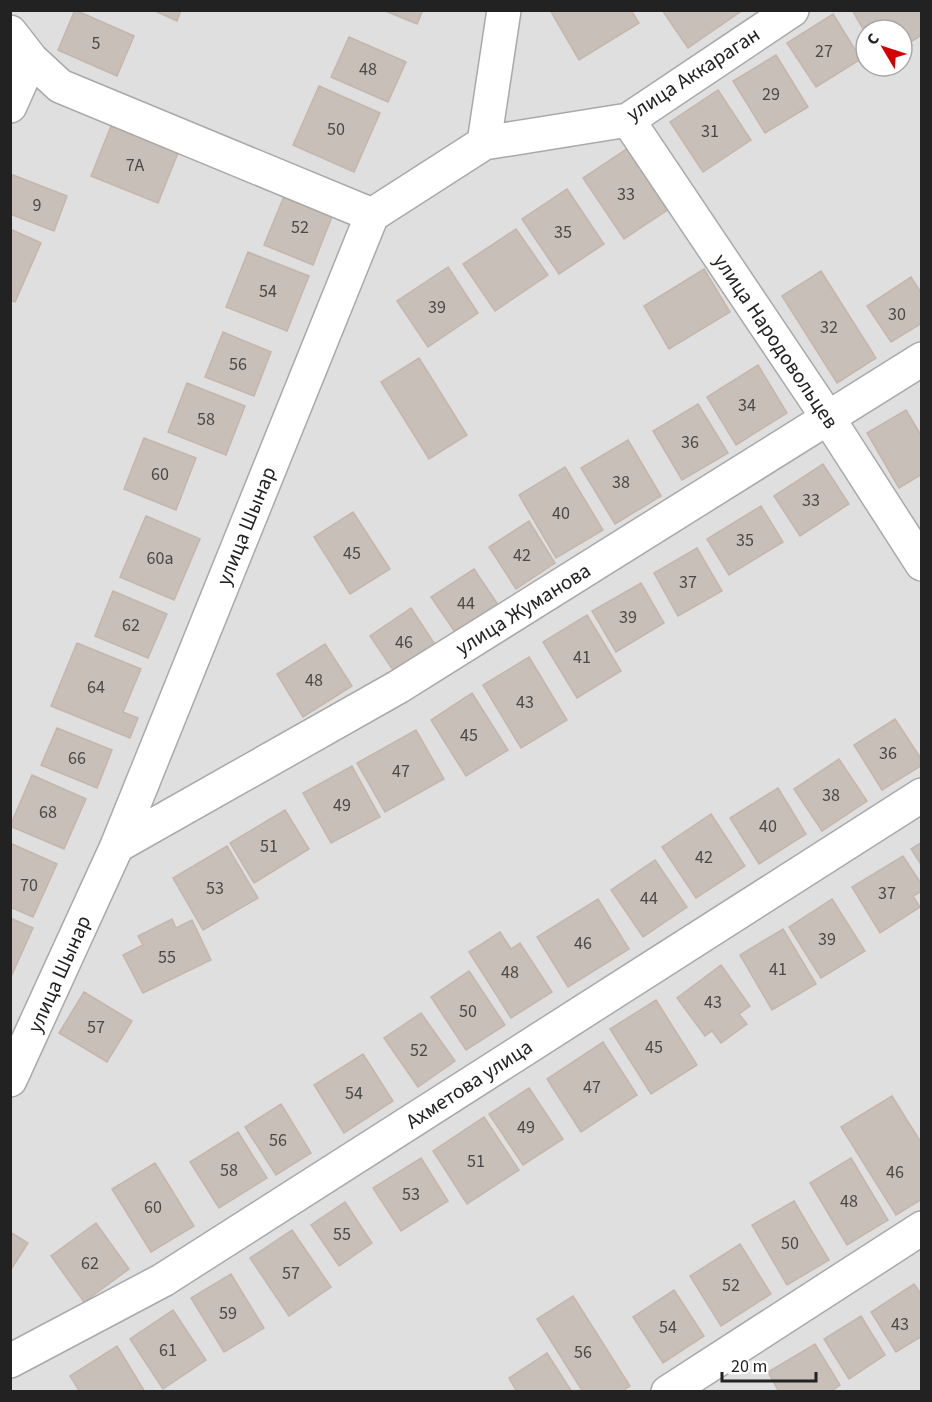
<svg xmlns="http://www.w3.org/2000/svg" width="932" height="1402" font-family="'Source Sans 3',sans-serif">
<rect width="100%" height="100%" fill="#f2efe9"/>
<path fill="#e0dfdf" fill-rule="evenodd" d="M11,11H921V1391H11ZM866,30H902V66H866Z"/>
<path fill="#c7bfb8" stroke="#c4b6ab" stroke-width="1.5" d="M75,10L134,36L117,76L58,50Z
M153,10H181L177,21Z
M383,10H423L417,24Z
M550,10H631L639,23L579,60Z
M662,10H743L688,48Z
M852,10H922V35L902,47V30H866V34Z
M833,14L861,59L816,87L787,43Z
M349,37L406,62L388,102L331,77Z
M776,55L808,107L765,133L733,81Z
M319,86L380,113L354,172L293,145Z
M718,90L751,140L703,172L670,122Z
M111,126L178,153L158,203L91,176Z
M628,148L669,209L624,239L583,178Z
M13,175L67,196L54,231L10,214V181Z
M287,189L335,209L313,265L264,245Z
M567,189L604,244L559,274L522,219Z
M10,229L41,243L15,302L10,300Z
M516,229L548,275L495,311L463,264Z
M248,252L309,276L287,331L226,307Z
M448,267L478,313L428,347L397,301Z
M704,269L730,312L669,349L644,306Z
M821,271L876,358L837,383L782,296Z
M911,277L922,294V323L891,342L867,306Z
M223,332L271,352L254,396L205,377Z
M419,358L467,435L429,459L381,382Z
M758,365L787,413L736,445L707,397Z
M187,383L245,406L226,455L168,432Z
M698,404L728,453L682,480L653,431Z
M906,410L922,437V474L899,488L867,433Z
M144,438L196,458L176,510L124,489Z
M628,440L661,496L615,524L581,468Z
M823,464L849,504L800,536L774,496Z
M565,467L603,530L556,558L519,495Z
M761,506L783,542L729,575L707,539Z
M353,512L390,569L350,594L314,537Z
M146,516L200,539L174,600L120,577Z
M529,521L555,563L516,589L489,547Z
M697,548L722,591L678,616L654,573Z
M474,569L501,609L459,638L431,597Z
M641,583L664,623L616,652L592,611Z
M113,591L167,614L148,658L95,636Z
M411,608L438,649L397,676L370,636Z
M587,615L621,671L577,698L543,642Z
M77,643L141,669L123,712L138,718L130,738L51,706Z
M325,644L352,686L303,717L277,674Z
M529,657L567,720L521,748L483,685Z
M472,693L508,750L466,776L431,720Z
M895,719L922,760V765L882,790L854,745Z
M57,728L112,750L97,788L41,765Z
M416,730L444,779L385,812L357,763Z
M839,759L867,801L822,831L794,789Z
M352,766L380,817L331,843L303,793Z
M32,775L86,799L64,849L10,826Z
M778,788L806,834L759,864L730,818Z
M285,810L309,849L254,883L230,843Z
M711,814L745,866L696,898L662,847Z
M922,842V866L911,849Z
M10,843L57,864L33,917L10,907Z
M227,846L258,898L203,930L173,878Z
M903,856L922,885V891L913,896L920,907L880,933L852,887Z
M655,860L687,907L643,937L611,890Z
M598,899L629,949L568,987L537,937Z
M832,899L865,951L821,978L789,927Z
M10,918L33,928L10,979Z
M172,919L176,928L192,920L211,960L143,993L123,955L143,945L138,936Z
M783,929L816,984L772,1010L740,955Z
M500,932L511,949L520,943L552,992L511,1018L469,952Z
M721,965L750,1006L739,1014L747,1024L721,1043L712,1031L705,1036L677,998Z
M469,971L505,1025L466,1050L431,997Z
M84,992L132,1021L107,1062L59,1033Z
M656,1000L697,1065L651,1094L610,1029Z
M421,1013L455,1061L418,1087L384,1038Z
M603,1042L637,1095L581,1132L547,1079Z
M363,1054L393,1101L344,1133L314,1085Z
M529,1088L563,1139L523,1165L489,1114Z
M892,1096L922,1144V1199L896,1215L841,1127Z
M281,1104L311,1153L276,1175L245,1127Z
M484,1117L519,1170L467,1204L433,1151Z
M238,1132L267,1178L219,1208L190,1162Z
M421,1158L448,1201L401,1231L373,1188Z
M851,1158L888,1220L847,1245L810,1183Z
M155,1163L194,1226L151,1252L112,1189Z
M794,1201L829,1260L787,1285L752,1225Z
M345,1202L372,1243L339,1266L311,1225Z
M96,1223L129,1269L84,1302L51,1256Z
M292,1230L331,1287L289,1316L250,1258Z
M10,1232L28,1243L10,1271Z
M740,1244L771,1294L721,1326L690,1276Z
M231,1274L264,1328L224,1352L191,1298Z
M914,1284L922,1295V1336L896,1352L871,1312Z
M674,1290L704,1336L663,1363L633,1317Z
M573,1296L630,1386L621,1392H583L537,1319Z
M173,1310L206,1360L163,1389L130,1339Z
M861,1316L885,1355L849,1379L824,1339Z
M815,1344L840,1385L830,1392H779L768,1372Z
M117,1346L145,1392H80L70,1376Z
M547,1353L572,1392H517L509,1378Z"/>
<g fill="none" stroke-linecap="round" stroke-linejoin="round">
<defs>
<path id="minor" d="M10,32L31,59L60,86L372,215
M10,106L31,59
M628,120L828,418L922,564
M484,143L628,120L792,10
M117,846L398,687L922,359
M10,1080L117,846L372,215L484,143L504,10
M10,1361L163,1280L922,795
M668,1392L922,1228"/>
</defs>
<use href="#minor" stroke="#a9a9a9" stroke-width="36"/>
<use href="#minor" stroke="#fff" stroke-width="33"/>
</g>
<g text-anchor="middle" stroke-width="4.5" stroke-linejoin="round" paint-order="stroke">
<g font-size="18" fill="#4b4948">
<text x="96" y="49">5</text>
<text x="824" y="57">27</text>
<text x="368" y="75">48</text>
<text x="771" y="100">29</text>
<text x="336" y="135">50</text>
<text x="710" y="137">31</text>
<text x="135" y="171">7А</text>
<text x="626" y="200">33</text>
<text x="37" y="211">9</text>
<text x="300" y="233">52</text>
<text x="563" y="238">35</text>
<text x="268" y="297">54</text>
<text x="437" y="313">39</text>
<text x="897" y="320">30</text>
<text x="829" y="333">32</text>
<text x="238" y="370">56</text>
<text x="747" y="411">34</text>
<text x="206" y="425">58</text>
<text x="690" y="448">36</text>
<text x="160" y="480">60</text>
<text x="621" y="488">38</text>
<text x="811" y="506">33</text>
<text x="561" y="519">40</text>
<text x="745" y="546">35</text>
<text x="352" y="559">45</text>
<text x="522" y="561">42</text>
<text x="160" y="564">60а</text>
<text x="688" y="588">37</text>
<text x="466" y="609">44</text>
<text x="628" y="623">39</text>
<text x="131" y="631">62</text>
<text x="404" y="648">46</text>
<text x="582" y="663">41</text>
<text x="314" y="686">48</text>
<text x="96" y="693">64</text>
<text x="525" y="708">43</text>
<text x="469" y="741">45</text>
<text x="888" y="759">36</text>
<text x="77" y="764">66</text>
<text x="401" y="777">47</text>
<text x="831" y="801">38</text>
<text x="342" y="811">49</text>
<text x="48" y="818">68</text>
<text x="768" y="832">40</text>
<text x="269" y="852">51</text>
<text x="704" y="863">42</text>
<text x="29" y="891">70</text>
<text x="215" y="894">53</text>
<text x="887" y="899">37</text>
<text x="649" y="904">44</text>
<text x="827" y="945">39</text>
<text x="583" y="949">46</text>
<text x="167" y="963">55</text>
<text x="778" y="975">41</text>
<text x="510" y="978">48</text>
<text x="713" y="1008">43</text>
<text x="468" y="1017">50</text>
<text x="96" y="1033">57</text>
<text x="654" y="1053">45</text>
<text x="419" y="1056">52</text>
<text x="592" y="1093">47</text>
<text x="354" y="1099">54</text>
<text x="526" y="1133">49</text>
<text x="278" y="1146">56</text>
<text x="476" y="1167">51</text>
<text x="229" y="1176">58</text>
<text x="895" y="1178">46</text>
<text x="411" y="1200">53</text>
<text x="849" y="1207">48</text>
<text x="153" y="1213">60</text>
<text x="342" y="1240">55</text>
<text x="790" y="1249">50</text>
<text x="90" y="1269">62</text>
<text x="291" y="1279">57</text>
<text x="731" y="1291">52</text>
<text x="228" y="1319">59</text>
<text x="900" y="1330">43</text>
<text x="668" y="1333">54</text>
<text x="168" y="1356">61</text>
<text x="583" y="1358">56</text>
</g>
<g font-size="21" fill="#222" stroke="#fff">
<text transform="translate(693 74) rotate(-33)" y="7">улица Аккараган</text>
<text transform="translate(776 341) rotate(56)" y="7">улица Народовольцев</text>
<text transform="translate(246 526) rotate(-68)" y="7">улица Шынар</text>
<text transform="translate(523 609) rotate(-32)" y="7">улица Жуманова</text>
<text transform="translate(59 974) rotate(-66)" y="7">улица Шынар</text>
<text transform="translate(469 1084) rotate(-33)" y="7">Ахметова улица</text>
</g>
</g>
<rect width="932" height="1402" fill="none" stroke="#222222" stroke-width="24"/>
<g transform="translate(884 48) rotate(309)"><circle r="28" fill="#ffffff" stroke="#a7a7a7" stroke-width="1.5"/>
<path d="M0-4.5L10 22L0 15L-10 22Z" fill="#d40000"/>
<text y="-9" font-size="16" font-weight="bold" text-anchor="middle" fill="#222222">С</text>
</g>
<path d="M722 1372v9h94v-9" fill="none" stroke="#222222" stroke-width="3"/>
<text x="731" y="1372" font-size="18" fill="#222222" stroke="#ffffff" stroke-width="4.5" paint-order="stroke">20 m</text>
</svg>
